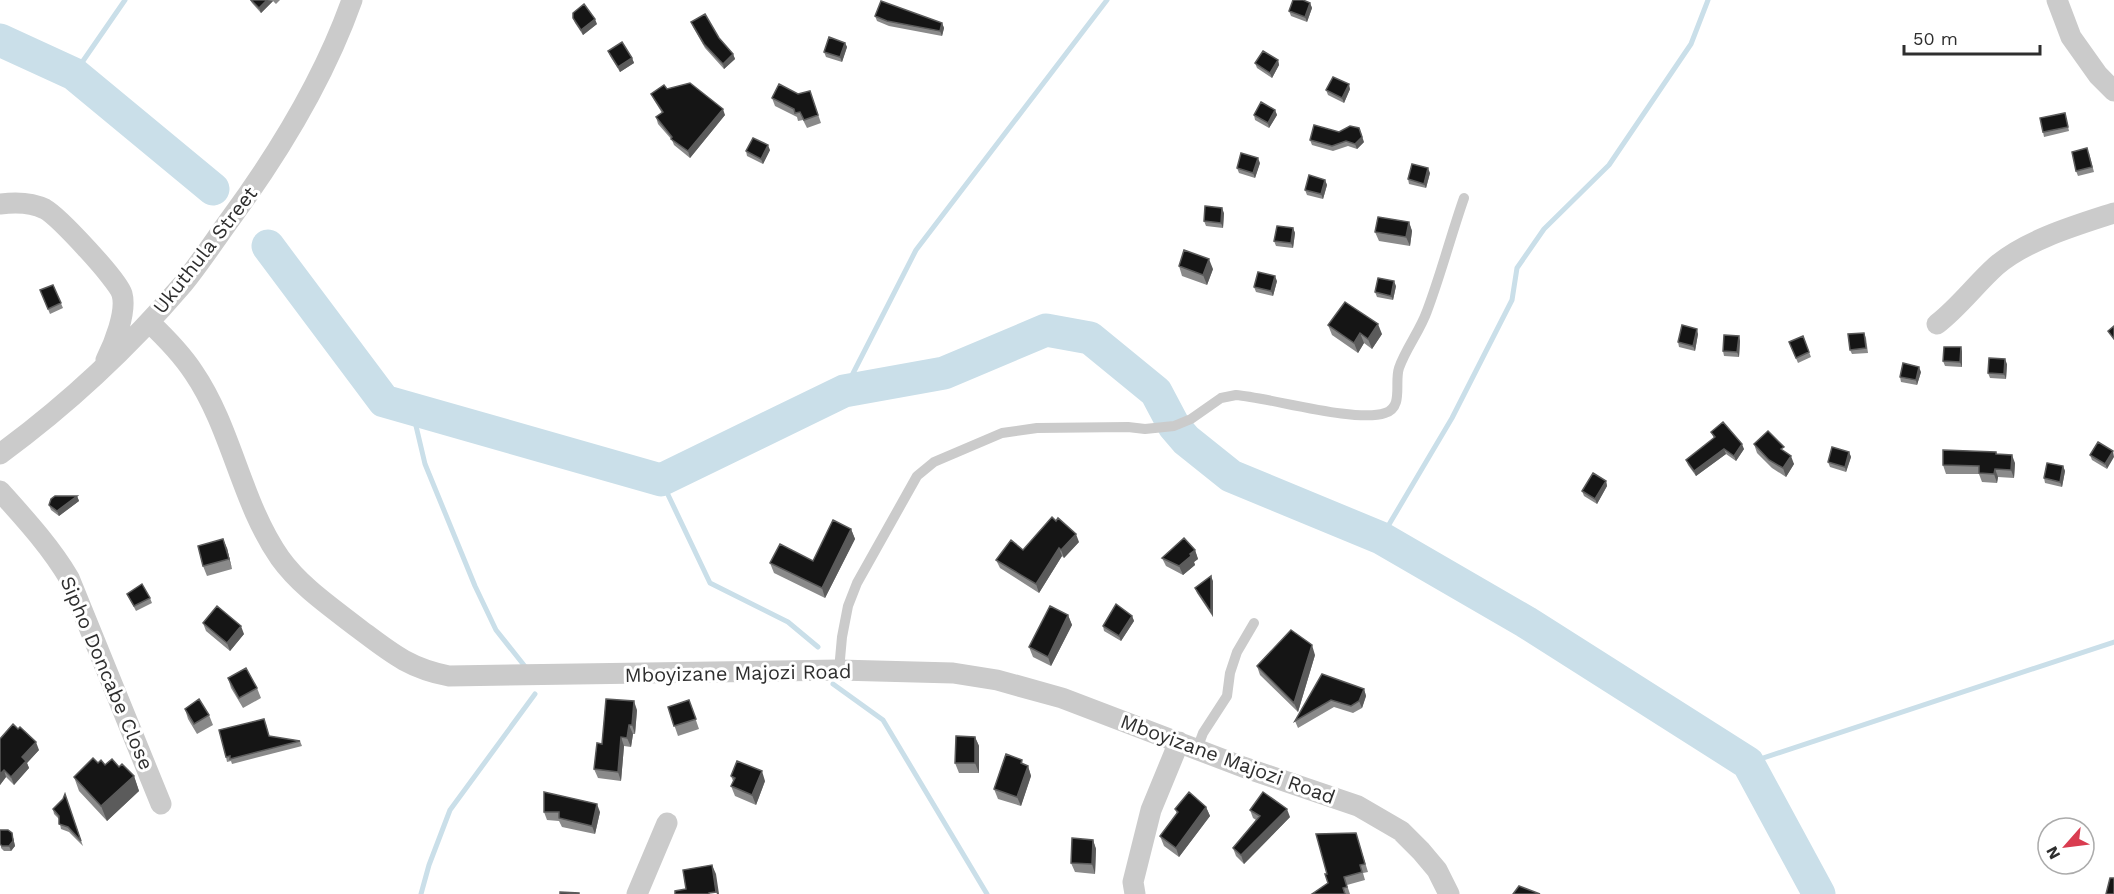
<svg xmlns="http://www.w3.org/2000/svg" width="2114" height="894" font-family="'Work Sans',sans-serif">
<rect width="100%" height="100%" fill="#fff"/>
<g fill="none" stroke-linecap="round" stroke-linejoin="round">
<path stroke="#cadfe9" stroke-width="5" d="M74,74L125,0
M844,391L916,250L1107,0
M412,409L425,464L475,586L496,630L527,669
M661,480L710,583L788,622L818,647
M1381,538L1452,418L1512,300L1517,268L1544,229L1609,165L1691,44L1708,0
M833,684L883,720L987,894
M1748,763L2114,642
M421,894L429,865L450,810L535,694"/>
<path stroke="#cadfe9" stroke-width="33" d="M0,40L74,74L213,189
M268,246L384,401L661,480L844,391L944,373L1046,330L1090,338L1156,392L1174,426L1186,440L1231,476L1381,538L1526,622L1748,763L1819,894"/>
<path stroke="#cbcbcb" stroke-width="10" d="M839,670L842,637L848,606L857,583L917,476L934,462L1002,433L1037,428L1128,427L1145,429L1174,426L1191,419L1221,398L1236,395C1271,398 1356,423 1385,413C1404,407 1394,383 1399,368C1406,348 1420,331 1427,311C1441,274 1451,235 1464,198
M1197,749L1203,733L1227,696L1230,673L1237,652L1254,623"/>
<path stroke="#cbcbcb" stroke-width="21" d="M2057,0L2071,37L2098,75L2114,91
M0,204C15,202 31,202 45,209C59,217 118,280 122,294C127,312 114,344 106,360
M149,322C166,338 181,353 194,373C232,429 241,502 280,558C300,586 331,607 358,628C390,652 408,668 449,676L839,670L953,673L997,680L1062,698L1243,767L1358,806L1401,831L1421,851L1437,870L1449,894
M1937,324C1959,307 1975,285 1996,266C2026,240 2077,225 2114,213
M0,454C67,405 129,347 183,284C200,263 215,240 231,218C280,151 324,79 352,0
M0,491C25,519 50,546 69,578L161,804
M637,894L667,823
M1135,894L1133,882L1151,810L1179,742"/>
</g>
<path fill="#8a8a8a" d="M250,0H280L276,4L273,1L261,13L252,3Z
M1310,3L1312,8L1307,22L1291,16L1289,11Z
M875,16L942,23L944,28L942,36L889,26L877,21Z
M573,18L597,24L583,35L575,23Z
M691,22L719,38L733,54L735,59L724,69L705,48L693,27Z
M845,43L847,47L842,62L826,57L824,52Z
M608,51L632,58L634,63L620,72L610,56Z
M1278,60L1279,65L1272,78L1257,68L1255,63Z
M667,89L725,115L690,158L674,145L672,140L658,124L656,117L662,113L654,100L651,94Z
M1350,89L1344,103L1328,95L1326,90Z
M810,91L821,123L807,128L803,120L798,121L797,117L775,106L772,98L798,94Z
M1275,110L1277,115L1269,128L1255,120L1254,115Z
M2065,113L2069,131L2044,137L2043,132Z
M1310,140L1364,142L1357,149L1348,146L1333,151L1312,145Z
M770,150L763,164L747,156L746,151Z
M2089,153L2094,172L2078,176L2076,171Z
M1260,163L1255,178L1239,173L1237,168Z
M1430,173L1426,188L1409,184L1408,179Z
M1325,180L1327,185L1323,199L1307,195L1305,190Z
M1224,213L1223,228L1206,226L1204,221Z
M1409,222L1412,231L1410,246L1379,241L1375,232Z
M1293,228L1295,233L1293,248L1276,246L1274,241Z
M1179,266L1213,269L1207,285L1182,276Z
M1277,281L1273,296L1256,292L1254,287Z
M53,285L63,308L50,314L40,290Z
M1396,286L1393,300L1377,297L1375,292Z
M1328,325L1382,334L1372,349L1364,343L1358,353L1332,335Z
M1864,333L1866,338L1868,353L1852,354L1850,350Z
M1698,334L1695,351L1679,347L1678,342Z
M1739,336L1740,341L1739,357L1724,356L1723,351Z
M1803,336L1811,357L1798,363L1789,342Z
M1961,347L1962,352V367L1945,366L1943,361Z
M2007,364L2006,379L1990,378L1988,373Z
M1921,372L1917,385L1901,382L1900,377Z
M1711,432L1744,449L1736,461L1726,454L1696,476L1688,465L1686,460L1714,438Z
M2098,442L2107,469L2092,460L2090,455Z
M1754,444L1785,452L1794,464L1786,477L1772,468L1757,453Z
M1849,452L1851,457L1846,472L1830,467L1828,462Z
M1996,452L1997,454L2015,463L2014,478L1998,477L1997,483L1982,482L1979,474H1946L1943,465Z
M2063,466L2065,471L2062,487L2045,483L2044,478Z
M1606,481L1607,486L1597,504L1584,496L1582,491Z
M77,496L79,501L59,516L51,510L49,505Z
M851,529L855,539L825,598L774,573L770,563L813,561Z
M1079,542L1064,558L1062,556L1039,593L1000,568L996,560L1023,550Z
M227,548L232,569L207,576L203,566Z
M1195,550L1198,559L1194,562L1195,565L1183,575L1166,566L1162,558Z
M1213,581V617L1197,593L1195,588Z
M127,594L150,598L152,603L136,611Z
M1068,615L1072,625L1051,666L1033,657L1029,647Z
M1132,616L1134,621L1121,641L1104,631L1103,626Z
M203,623L244,634L230,651L206,631Z
M1315,655L1298,712L1260,675L1257,666Z
M1322,674L1364,689L1366,696L1362,708L1353,713L1334,707L1298,728L1295,721Z
M228,678L257,688L261,698L243,708L231,688Z
M689,700L699,729L678,736L668,707Z
M185,709L209,715L213,725L197,734L188,719Z
M637,710L635,734H633L631,747L624,746L621,781L598,778L594,769L602,744Z
M266,724L269,736L300,741L302,746L232,764L231,761L227,762L226,757Z
M975,737L979,746V773H959L955,763Z
M0,739L39,750L27,763L29,768L14,785L6,777L0,785Z
M1022,760L1023,764L1028,766L1031,776L1021,806L998,799L994,789Z
M98,763L119,767L134,776L139,791L107,821L79,791L74,777Z
M731,776L765,781L756,805L735,796L731,786L733,781Z
M65,794L83,846L69,832L61,829L59,819L54,814L53,809L63,799Z
M1206,807L1210,816L1179,857L1164,846L1160,836L1177,814L1175,809Z
M1250,810L1290,817L1244,864L1236,856L1233,848L1256,820L1253,818Z
M544,812H600L595,834L562,827L559,821L547,820Z
M0,830L12,833L15,846L11,851H4L1,848Z
M1356,833L1368,872L1363,873L1365,880L1347,885L1350,894H1312L1328,883Z
M1093,840L1096,849L1095,874L1075,872L1071,863Z"/>
<path fill="#5b5b5b" d="M267,0L273,1L261,13L259,8Z
M1310,3L1312,8L1307,22L1305,17Z
M595,19L597,24L583,35L581,30Z
M942,23L944,28L942,36L940,31Z
M845,43L847,47L842,62L840,57Z
M733,54L735,59L724,69L723,64Z
M632,58L634,63L620,72L618,67Z
M1278,60L1279,65L1272,78L1270,73Z
M1349,84L1350,89L1344,103L1342,98Z
M723,109L725,115L690,158L688,151Z
M1275,110L1277,115L1269,128L1268,123Z
M1361,133L1364,142L1357,149L1355,144Z
M768,145L770,150L763,164L761,159Z
M1258,158L1260,163L1255,178L1253,173Z
M1428,168L1430,173L1426,188L1424,184Z
M1325,180L1327,185L1323,199L1321,194Z
M1222,208L1224,213L1223,228L1221,223Z
M1409,222L1412,231L1410,246L1406,237Z
M1293,228L1295,233L1293,248L1291,243Z
M1209,259L1213,269L1207,285L1203,275Z
M1275,276L1277,281L1273,296L1271,291Z
M1394,281L1396,286L1393,300L1391,296Z
M1378,324L1382,334L1372,349L1368,339Z
M1697,329L1698,334L1695,351L1693,346Z
M1360,333L1364,343L1358,353L1354,343Z
M1739,336L1740,341L1739,357L1737,352Z
M1961,347L1962,352V367L1960,362Z
M2005,359L2007,364L2006,379L2004,374Z
M1919,367L1921,372L1917,385L1916,380Z
M1742,444L1744,449L1736,461L1734,456Z
M1724,449L1726,454L1696,476L1694,471Z
M2113,451L2114,457L2107,469L2105,464Z
M1849,452L1851,457L1846,472L1845,467Z
M2012,455L2015,463L2014,478L2011,470Z
M1791,456L1794,464L1786,477L1783,468Z
M2063,466L2065,471L2062,487L2060,482Z
M1995,469L1998,477L1997,483L1994,474Z
M1606,481L1607,486L1597,504L1595,499Z
M77,496L79,501L59,516L57,511Z
M851,529L855,539L825,598L822,588Z
M1076,534L1079,542L1064,558L1061,550Z
M223,539L227,548L232,569Z
M1059,548L1062,556L1039,593L1036,584Z
M1195,550L1198,559L1194,562L1195,565L1183,575L1179,566Z
M1211,576L1213,581V617L1211,612Z
M1068,615L1072,625L1051,666L1048,657Z
M1132,616L1134,621L1121,641L1119,636Z
M241,626L244,634L230,651L227,643Z
M1312,645L1315,655L1298,712L1294,703Z
M1364,689L1366,696L1362,708L1359,701Z
M634,701L637,710L635,734L632,725Z
M629,725L633,734L631,747L627,738Z
M621,737L624,746L621,781L618,772Z
M975,737L979,746V773L975,763Z
M36,742L39,750L27,763L29,768L14,785L11,777L22,757Z
M1028,766L1031,776L1021,806L1017,797Z
M4,770L6,777L0,785V774Z
M762,771L765,781L756,805L752,795Z
M134,776L139,791L107,821L101,806Z
M597,804L600,812L595,834L592,826Z
M1206,807L1210,816L1179,857L1176,848Z
M1287,809L1290,817L1244,864L1241,855Z
M12,833L15,846L11,851L9,846Z
M1093,840L1096,849L1095,874L1092,864Z
M712,865L716,874L719,894H717L716,892Z"/>
<path fill="#151515" stroke="#5b5b5b" stroke-width="1.5" d="M251,0H267L259,8Z
M1293,0H1303L1310,3L1305,17L1289,11Z
M881,1L942,23L940,31L887,21L875,16Z
M584,4L595,19L581,30L573,18V13Z
M705,14L719,38L733,54L723,64L704,44L691,22Z
M829,37L845,43L840,57L824,52Z
M622,42L632,58L618,67L608,51Z
M1263,51L1278,60L1270,73L1255,63Z
M1333,77L1349,84L1342,98L1326,90Z
M690,83L723,109L688,151L671,139L672,137L656,117L663,112L651,94L664,85L667,89Z
M779,84L798,94L810,91L818,115L804,120L800,112L795,113L794,109L772,98Z
M1261,102L1275,110L1268,123L1254,115Z
M2065,113L2068,127L2043,132L2040,118Z
M1314,125L1339,132L1350,126L1359,128L1362,137L1355,144L1346,141L1332,146L1310,140Z
M753,138L768,145L761,159L746,151Z
M2087,148L2092,167L2076,171L2072,152Z
M1241,153L1258,158L1253,173L1237,168Z
M1412,164L1428,168L1424,184L1408,179Z
M1309,175L1325,180L1321,194L1305,190Z
M1205,206L1222,208L1221,223L1204,221Z
M1378,217L1409,222L1406,237L1375,232Z
M1277,226L1293,228L1291,243L1274,241Z
M1184,250L1209,259L1203,275L1179,266Z
M1258,272L1275,276L1271,291L1254,287Z
M1378,278L1394,281L1391,296L1375,292Z
M53,285L61,303L48,309L40,290Z
M1345,302L1378,324L1368,339L1360,333L1354,343L1328,325Z
M1682,325L1697,329L1693,346L1678,342Z
M2114,326V339L2108,331Z
M1864,333L1866,348L1850,350L1848,334Z
M1724,335L1739,336L1737,352L1723,351Z
M1803,336L1809,352L1796,358L1789,342Z
M1944,347H1961L1960,362L1943,361Z
M1989,358L2005,359L2004,374L1988,373Z
M1903,363L1919,367L1916,380L1900,377Z
M1723,422L1742,444L1734,456L1724,449L1694,471L1686,460L1715,437L1711,432Z
M1768,431L1784,447L1781,449L1791,456L1783,468L1769,460L1754,444Z
M2098,442L2113,451L2105,464L2090,455Z
M1832,447L1849,452L1845,467L1828,462Z
M1943,450L1996,452V454L2012,455L2011,470L1995,469L1994,474L1979,473V466L1943,465Z
M2047,463L2063,466L2060,482L2044,478Z
M1593,473L1606,481L1595,499L1582,491Z
M55,496H77L57,511L49,505L51,499Z
M1052,517L1056,521L1058,518L1076,534L1061,550L1059,548L1036,584L996,560L1011,540L1023,550Z
M833,520L851,529L822,588L770,563L780,544L813,561Z
M1184,538L1195,550L1190,554L1191,556L1179,566L1162,558Z
M223,539L229,559L203,566L198,546Z
M1211,576V612L1195,588Z
M142,584L150,598L134,606L127,594Z
M1116,604L1132,616L1119,636L1103,626Z
M217,606L241,626L227,643L203,623Z
M1050,606L1068,615L1048,657L1029,647Z
M1291,630L1312,645L1294,703L1257,666Z
M246,668L257,688L239,698L228,678Z
M1322,674L1364,689L1359,701L1351,706L1331,700L1295,721Z
M199,699L209,715L194,724L185,709Z
M606,699L634,701L632,725H629L627,738L621,737L618,772L594,769L597,743L602,744Z
M689,700L696,719L674,726L668,707Z
M264,719L269,736L300,741L230,759V756L226,757L219,730Z
M13,724L18,729L20,727L36,742L22,757L26,761L11,777L4,770L0,774V739Z
M956,736L975,737V763H955Z
M1006,754L1022,760L1021,763L1028,766L1017,797L994,789Z
M93,758L98,763L101,760L105,765L112,759L119,767L122,764L134,776L101,806L74,777Z
M737,761L762,771L752,795L731,786L735,778L731,776Z
M544,792L597,804L592,826L559,818V812H544Z
M1189,792L1206,807L1176,848L1160,836L1178,812L1175,809Z
M1263,792L1287,809L1241,855L1233,848L1260,816L1250,810Z
M65,794L66,797L81,841L68,827L59,824V816L53,809L63,799Z
M0,830H8L12,833L13,841L9,846H2L0,844Z
M1356,833L1365,864L1360,865L1362,872L1344,877L1347,887L1343,888L1345,894H1312L1328,883L1325,874H1327L1316,834Z
M1072,838L1093,840L1092,864L1071,863Z
M712,865L716,892L709,893V894H675V891L686,889L683,870Z
M2110,878H2114V894H2106Z
M1519,886L1540,894H1513Z
M560,892L579,893V894H560Z"/>
<g text-anchor="middle" stroke-width="6" stroke-linejoin="round" paint-order="stroke">
<g font-size="20" fill="#2e2e2e" stroke="#fff">
<text transform="translate(205 250) rotate(-52)" y="7">Ukuthula Street</text>
<text transform="translate(107 673) rotate(67)" y="7">Sipho Doncabe Close</text>
<text transform="translate(738 673) rotate(-1)" y="7">Mboyizane Majozi Road</text>
<text transform="translate(1228 759) rotate(20)" y="7">Mboyizane Majozi Road</text>
</g>
</g>
<g transform="translate(2066 846) rotate(242)"><circle r="28" fill="#ffffff" stroke="#ababab" stroke-width="1.5"/>
<path d="M0-4.5L10 22L0 15L-10 22Z" fill="#d93c50"/>
<text y="-9" font-size="16" font-weight="bold" text-anchor="middle" fill="#2e2e2e">N</text>
</g>
<path d="M1904 45v9h136v-9" fill="none" stroke="#2e2e2e" stroke-width="3"/>
<text x="1913" y="45" font-size="18" fill="#2e2e2e" stroke="#ffffff" stroke-width="4.5" paint-order="stroke">50 m</text>
</svg>
